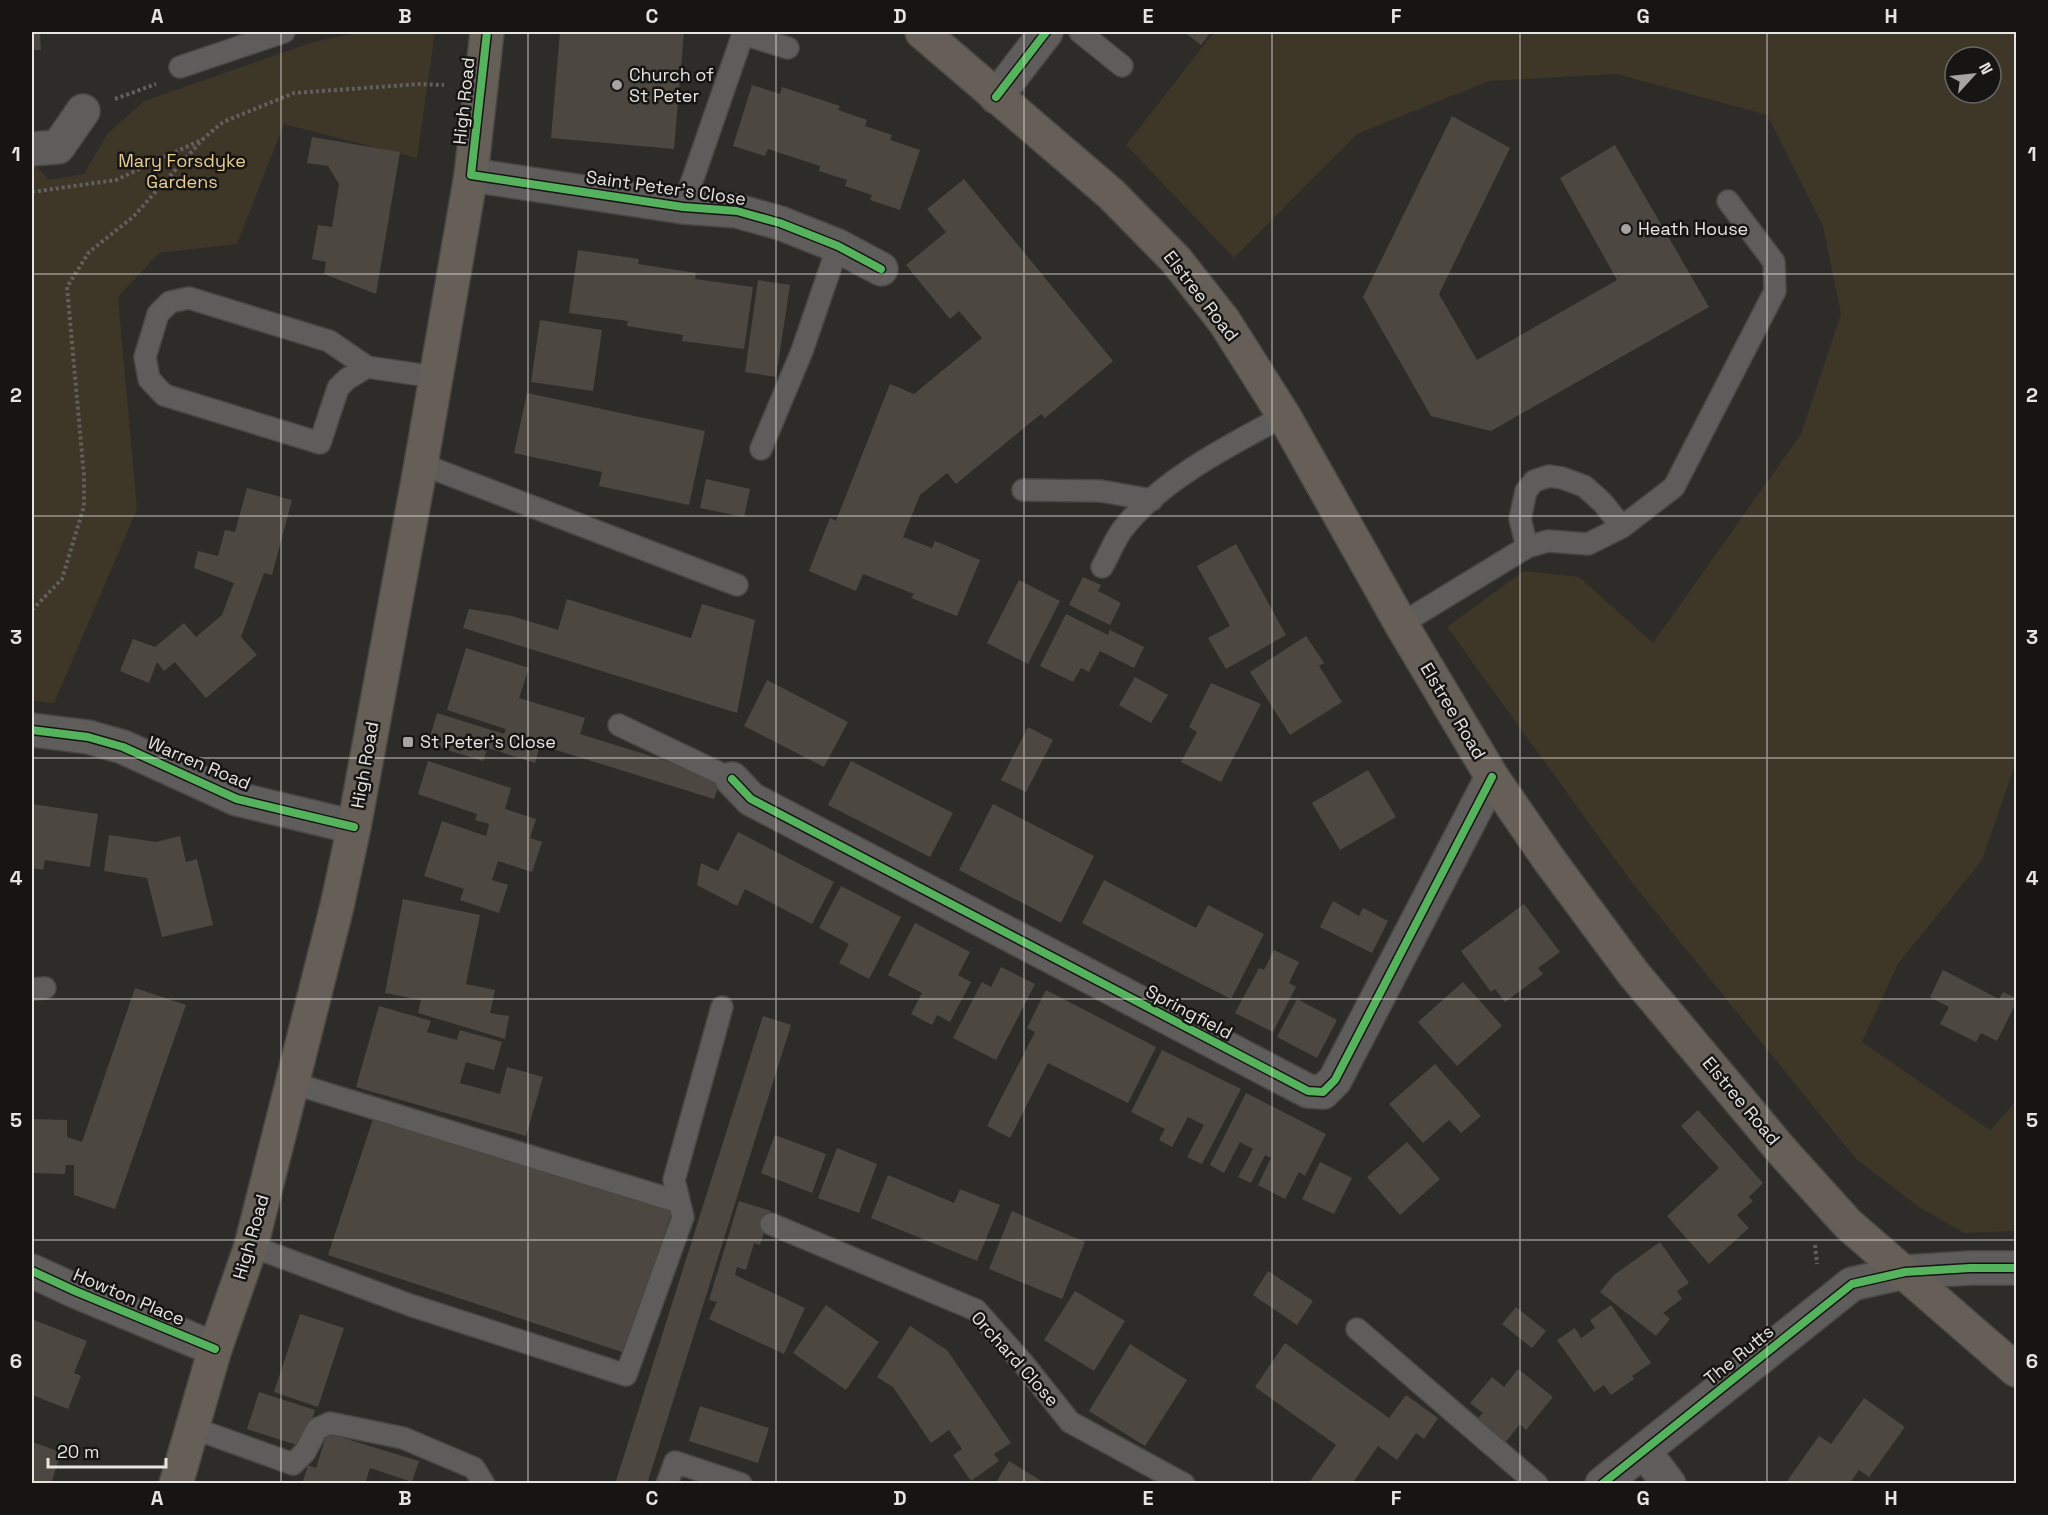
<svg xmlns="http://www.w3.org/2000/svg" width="2048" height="1515" font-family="'Space Grotesk',sans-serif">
<rect width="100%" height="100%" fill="#2e2c29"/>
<path fill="#3e3626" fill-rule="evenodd" d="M361,32H435L417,158L284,124L237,244L159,253L118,297L137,509L54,703L32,701V161L49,180L84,174L108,133L144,101L313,42Z
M1214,32H2016V762L1982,860L1898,964L1862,1042L1990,1130L2016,1101V1231L1964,1233L1920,1208L1856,1159L1633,884L1447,627L1524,571L1579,577L1653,643L1801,434L1841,314L1823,226L1767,115L1617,74L1489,81L1357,134L1234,258L1126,145ZM1955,57H1991V93H1955Z"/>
<path fill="#4c4841" d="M32,32H40L41,50H32Z
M560,32H684L674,149L551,138Z
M1184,32H1211L1201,45Z
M752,85L780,94L782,87L840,106L838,110L867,120L865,126L892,135L890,140L920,150L900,210L870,200L872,195L845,186L847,180L819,171L820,166L768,149L765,156L733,146Z
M1452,116L1510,148L1439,294L1477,360L1617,280L1560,178L1615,145L1709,307L1491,431L1431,416L1363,297Z
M312,137L400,152L376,294L324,274L326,262L312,259L318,225L332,227L339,184L328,166L307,163Z
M964,179L1113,361L1045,418L1041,414L956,484L947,473L920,495L903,537L932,548L935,541L980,560L957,616L911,598L914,594L863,574L856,591L809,571L830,518L836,521L890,384L914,394L982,338L959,311L950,319L906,265L946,232L927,209Z
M578,250L639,259L638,264L696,273L695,279L753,287L744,349L682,341L683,335L627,326L628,321L569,313Z
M758,280L790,285L776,377L745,372Z
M540,320L602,330L593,391L531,382Z
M527,393L705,431L689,505L599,486L602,472L514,453Z
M706,479L750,489L744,517L700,508Z
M247,488L292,500L272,575L264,573L241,637L257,655L206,698L175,662L164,671L157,662L149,683L120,671L133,639L155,647L184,623L196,637L222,615L234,583L194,568L198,551L218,556L225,530L235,532Z
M1236,544L1286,635L1226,669L1208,638L1230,626L1197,566Z
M1083,577L1101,585L1098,591L1121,603L1110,625L1069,605Z
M1019,580L1060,601L1028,664L987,643Z
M567,599L691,638L702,604L755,620L737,713L463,628L469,609L512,616L558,630Z
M1066,614L1108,635L1110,630L1144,647L1134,668L1100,651L1089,672L1081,668L1073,682L1040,666Z
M1306,636L1324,663L1319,666L1342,702L1290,735L1250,672Z
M466,648L529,668L519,698L585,718L580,734L721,778L714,799L540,745L535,763L488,748L483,761L428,744L437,713L504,734L506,729L447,710Z
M1135,677L1168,695L1151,723L1119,705Z
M767,680L848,722L824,767L744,726Z
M1211,683L1261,704L1221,782L1181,762L1197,732L1189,727Z
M1028,727L1053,740L1026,792L1001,780Z
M428,761L511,788L505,809L536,819L530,838L542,842L532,872L498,861L492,880L508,885L499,913L460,900L464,889L424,876L442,821L486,836L489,824L475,820L477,814L418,794Z
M851,761L953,813L930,857L828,805Z
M1368,770L1396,817L1340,850L1312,803Z
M32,804L98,814L90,867L45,860L43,870L32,868Z
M993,804L1094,856L1061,923L959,870Z
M738,832L834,882L812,924L745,889L737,906L697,885L701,863L718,871Z
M109,835L156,842L180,836L186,862L197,859L213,925L162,937L147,878L104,871Z
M1104,880L1196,928L1208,905L1264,934L1231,999L1082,923Z
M841,886L901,917L869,979L839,963L849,944L819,928Z
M403,899L480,915L466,984L495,990L490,1013L509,1016L505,1039L418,1013L421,1000L385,993Z
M1333,901L1359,916L1363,908L1388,921L1372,953L1320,927Z
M1524,904L1560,952L1538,968L1543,974L1505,1002L1495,989L1491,992L1461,951Z
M915,923L970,952L958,975L971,982L950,1022L937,1015L932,1025L911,1014L922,993L888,975Z
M1274,950L1299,962L1289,983L1296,987L1273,1032L1235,1013L1259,968L1264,970Z
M1001,967L1035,984L996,1060L953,1038L982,982L991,987Z
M1943,970L1999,999L2003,992L2016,998V1003L1997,1041L1981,1033L1976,1042L1940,1024L1949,1007L1930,997Z
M1463,982L1502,1026L1457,1066L1418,1022Z
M135,988L186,1005L115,1209L74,1195V1165H66L65,1174L32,1173V1119L67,1120V1137L82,1142Z
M1046,990L1156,1047L1128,1103L1048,1063L1010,1138L987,1126L1035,1032L1027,1028Z
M1297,999L1337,1020L1317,1058L1277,1037Z
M379,1006L431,1021L427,1032L457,1040L460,1030L502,1042L494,1070L466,1062L460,1083L500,1094L507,1067L543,1077L526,1136L356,1087Z
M763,1016L791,1025L647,1484H615Z
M1162,1050L1241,1089L1202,1164L1187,1157L1204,1125L1188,1117L1172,1147L1159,1140L1165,1129L1131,1112Z
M1435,1064L1481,1116L1461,1133L1449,1120L1423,1143L1389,1104Z
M1246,1093L1326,1134L1305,1176L1299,1172L1285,1199L1258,1185L1271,1158L1265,1155L1251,1183L1238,1177L1253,1149L1240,1142L1224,1173L1210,1165Z
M1698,1110L1763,1183L1749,1197L1753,1201L1737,1215L1749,1228L1709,1264L1667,1216L1719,1168L1681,1126Z
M375,1113L672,1211L625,1353L328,1255Z
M775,1135L826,1154L812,1193L761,1173Z
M1407,1142L1440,1179L1400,1215L1367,1177Z
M837,1148L877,1164L859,1213L818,1198Z
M1320,1162L1352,1178L1334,1214L1302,1199Z
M888,1175L954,1203L960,1189L1000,1205L977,1261L871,1218Z
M739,1201L771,1211L760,1245L754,1243L746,1270L737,1267L735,1275L805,1308L784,1354L709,1319L717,1302L709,1300Z
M1012,1211L1085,1242L1062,1299L989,1269Z
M1660,1242L1689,1283L1677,1291L1682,1299L1663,1313L1670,1319L1656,1336L1600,1292L1614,1275Z
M1268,1271L1313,1301L1297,1325L1253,1295Z
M1075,1291L1125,1321L1094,1371L1044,1340Z
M826,1305L879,1342L846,1390L793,1353Z
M1611,1305L1651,1363L1632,1376L1634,1379L1611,1395L1604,1385L1594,1392L1557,1340L1575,1328L1581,1338L1595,1328L1590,1320Z
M1516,1307L1546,1331L1532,1348L1502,1324Z
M300,1314L344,1328L318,1407L274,1392Z
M32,1319L87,1341L74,1373L81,1376L68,1409L32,1395Z
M910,1326L947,1350L1011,1443L994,1454L999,1461L971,1481L953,1455L962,1449L949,1430L931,1443L893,1387L877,1377Z
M1285,1343L1389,1418L1406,1395L1438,1418L1424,1439L1416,1433L1397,1460L1378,1446L1352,1484H1308L1336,1445L1255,1387Z
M1130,1344L1187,1380L1145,1446L1089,1411Z
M1518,1369L1553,1397L1526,1430L1520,1424L1505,1443L1477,1419L1483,1413L1470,1403L1492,1377L1504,1387Z
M259,1392L315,1410L303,1447L247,1429Z
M1864,1398L1905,1427L1869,1477L1859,1470L1849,1484H1785L1819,1436L1831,1444Z
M700,1406L769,1428L758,1463L689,1441Z
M327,1433L419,1461L412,1482L370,1468L365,1484H302L308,1465L316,1468Z
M32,1442L61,1452L51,1484H32Z
M1009,1461L1046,1484H995Z"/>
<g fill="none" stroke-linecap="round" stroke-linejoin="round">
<defs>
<path id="service" d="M1080,32L1122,66
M180,67L284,32
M683,207L743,34L788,48
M189,298L329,341L367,367L347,379L338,388L320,443L164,395L149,379L145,357L158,314L170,302Z
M367,367L435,377
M761,449L802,351L838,246
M421,464L737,585
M1023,490L1101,491L1152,500
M1527,547L1520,519L1526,491L1534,481L1549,476L1562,478L1584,486L1602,502L1622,527
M1102,567C1109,555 1114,541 1122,530C1160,480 1230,445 1284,416
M1401,624L1527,547L1548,541L1588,544L1622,527L1674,487L1775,291L1774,262L1728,201
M619,725L732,779
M32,989L45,988
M292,1083L679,1202
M771,1224L976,1310L1023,1363L1070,1422L1184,1484
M251,1246L410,1305L626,1375L683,1217L674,1180L722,1007
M1357,1329L1537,1484
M193,1428L293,1464L305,1452L317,1429L330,1423L403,1438L474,1468L484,1484
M667,1484L675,1462L741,1484"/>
<path id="minor" d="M996,97L1046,32
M32,149L58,147L83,111
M471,175L683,207L737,211L780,223L838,246L881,269
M32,730L88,737L123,747L237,799L354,827
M732,779L751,799L1308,1091L1323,1092L1335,1080L1492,777
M32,1271L75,1291L215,1349
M1644,1451L1669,1484"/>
<path id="tertiary" d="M1602,1484L1852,1284L1905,1272L1970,1268H2016"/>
<path id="primary" d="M922,32L1111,194L1176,260L1224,321L1284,416L1401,624L1492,777L1550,861L1633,973L1782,1151L1848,1224L2016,1370
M176,1484L215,1349L251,1246L337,906L354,827L421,464L471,175L487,32"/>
</defs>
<use href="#service" stroke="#484744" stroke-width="24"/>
<use href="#minor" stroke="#484744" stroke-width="36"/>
<use href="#tertiary" stroke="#484744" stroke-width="36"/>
<use href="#primary" stroke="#484744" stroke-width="36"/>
<path stroke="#61605f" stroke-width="4" stroke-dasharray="3 3" stroke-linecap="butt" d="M115,99L156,84
M32,192L116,180L203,139L223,122L294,93L420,84L444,85
M32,610L62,579L84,506V476L67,287L89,252L133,217L203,139
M1815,1245L1817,1264"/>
<use href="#service" stroke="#5f5d5b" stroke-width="21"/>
<use href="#minor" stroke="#5f5d5b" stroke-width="33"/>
<use href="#tertiary" stroke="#5f5d5b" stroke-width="33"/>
<use href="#primary" stroke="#655f57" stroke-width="33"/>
<defs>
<path id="cycleway" d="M487,32L471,175L683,207L737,211L780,223L838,246L881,269
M996,97L1046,32
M32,730L88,737L123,747L237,799L354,827
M732,779L751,799L1308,1091L1323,1092L1335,1080L1492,777
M32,1271L75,1291L215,1349
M1602,1484L1852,1284L1905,1272L1970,1268H2016"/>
</defs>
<use href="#cycleway" stroke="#161513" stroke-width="11"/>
<use href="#cycleway" stroke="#56b35d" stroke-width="8"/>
</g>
<path fill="none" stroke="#e7e5e2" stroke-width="1.5" stroke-opacity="0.55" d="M281,32V1484M528,32V1484M776,32V1484M1024,32V1484M1272,32V1484M1520,32V1484M1767,32V1484M32,274H2016M32,516H2016M32,758H2016M32,999H2016M32,1240H2016"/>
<g fill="#a6a4a1" stroke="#161513" stroke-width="2">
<circle cx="617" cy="85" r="6"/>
<circle cx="1626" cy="229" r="6"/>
<rect x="402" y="736" width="12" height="12" rx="3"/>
</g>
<g text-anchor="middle" stroke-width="5" stroke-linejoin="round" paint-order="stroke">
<g font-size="18" fill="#e7e5e2" stroke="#161513" text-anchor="start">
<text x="629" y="81">Church of<tspan x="629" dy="21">St Peter</tspan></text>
<text x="1638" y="235">Heath House</text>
<text x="420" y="748">St Peter's Close</text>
</g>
<g font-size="18" fill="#e7e5e2" stroke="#161513">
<text transform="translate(464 101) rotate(-84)" y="6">High Road</text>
<text transform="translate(666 188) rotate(8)" y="6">Saint Peter's Close</text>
<text transform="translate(1201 296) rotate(52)" y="6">Elstree Road</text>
<text transform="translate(1453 711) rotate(59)" y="6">Elstree Road</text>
<text transform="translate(199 763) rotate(23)" y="6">Warren Road</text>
<text transform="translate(365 765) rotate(-80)" y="6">High Road</text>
<text transform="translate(1189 1012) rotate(28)" y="6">Springfield</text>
<text transform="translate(1741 1101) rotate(50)" y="6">Elstree Road</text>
<text transform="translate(251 1237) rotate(-74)" y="6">High Road</text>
<text transform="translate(129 1297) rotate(23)" y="6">Howton Place</text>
<text transform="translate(1739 1355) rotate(-39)" y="6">The Rutts</text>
<text transform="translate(1015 1359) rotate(48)" y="6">Orchard Close</text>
</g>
<g font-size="18" fill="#e9ce93" stroke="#161513">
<text x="182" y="167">Mary Forsdyke<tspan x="182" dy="21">Gardens</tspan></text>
</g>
</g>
<rect width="2048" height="1515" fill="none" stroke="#161513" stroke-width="66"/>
<g transform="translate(1973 75) rotate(63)"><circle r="28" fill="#161513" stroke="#6a6866" stroke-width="1.5"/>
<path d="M0-4.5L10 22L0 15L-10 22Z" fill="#a6a4a1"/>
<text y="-9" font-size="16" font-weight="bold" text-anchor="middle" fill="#e7e5e2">N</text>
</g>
<path d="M48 1458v9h118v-9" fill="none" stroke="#e7e5e2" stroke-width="3"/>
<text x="57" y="1458" font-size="18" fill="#e7e5e2" stroke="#161513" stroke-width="4.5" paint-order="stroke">20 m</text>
<rect x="33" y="33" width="1982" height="1449" fill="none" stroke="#e7e5e2" stroke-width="2"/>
<g font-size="20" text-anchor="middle" font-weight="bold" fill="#e7e5e2">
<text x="157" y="23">A</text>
<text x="405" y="23">B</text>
<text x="652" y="23">C</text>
<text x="900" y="23">D</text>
<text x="1148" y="23">E</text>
<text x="1396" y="23">F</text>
<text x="1643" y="23">G</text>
<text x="1891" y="23">H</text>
<text x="16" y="161">1</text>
<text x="2032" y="161">1</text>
<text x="16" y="402">2</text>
<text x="2032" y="402">2</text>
<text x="16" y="644">3</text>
<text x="2032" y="644">3</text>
<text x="16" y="885">4</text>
<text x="2032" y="885">4</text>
<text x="16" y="1127">5</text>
<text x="2032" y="1127">5</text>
<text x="16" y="1368">6</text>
<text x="2032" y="1368">6</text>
<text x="157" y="1505">A</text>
<text x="405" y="1505">B</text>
<text x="652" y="1505">C</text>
<text x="900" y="1505">D</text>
<text x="1148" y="1505">E</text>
<text x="1396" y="1505">F</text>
<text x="1643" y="1505">G</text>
<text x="1891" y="1505">H</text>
</g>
</svg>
